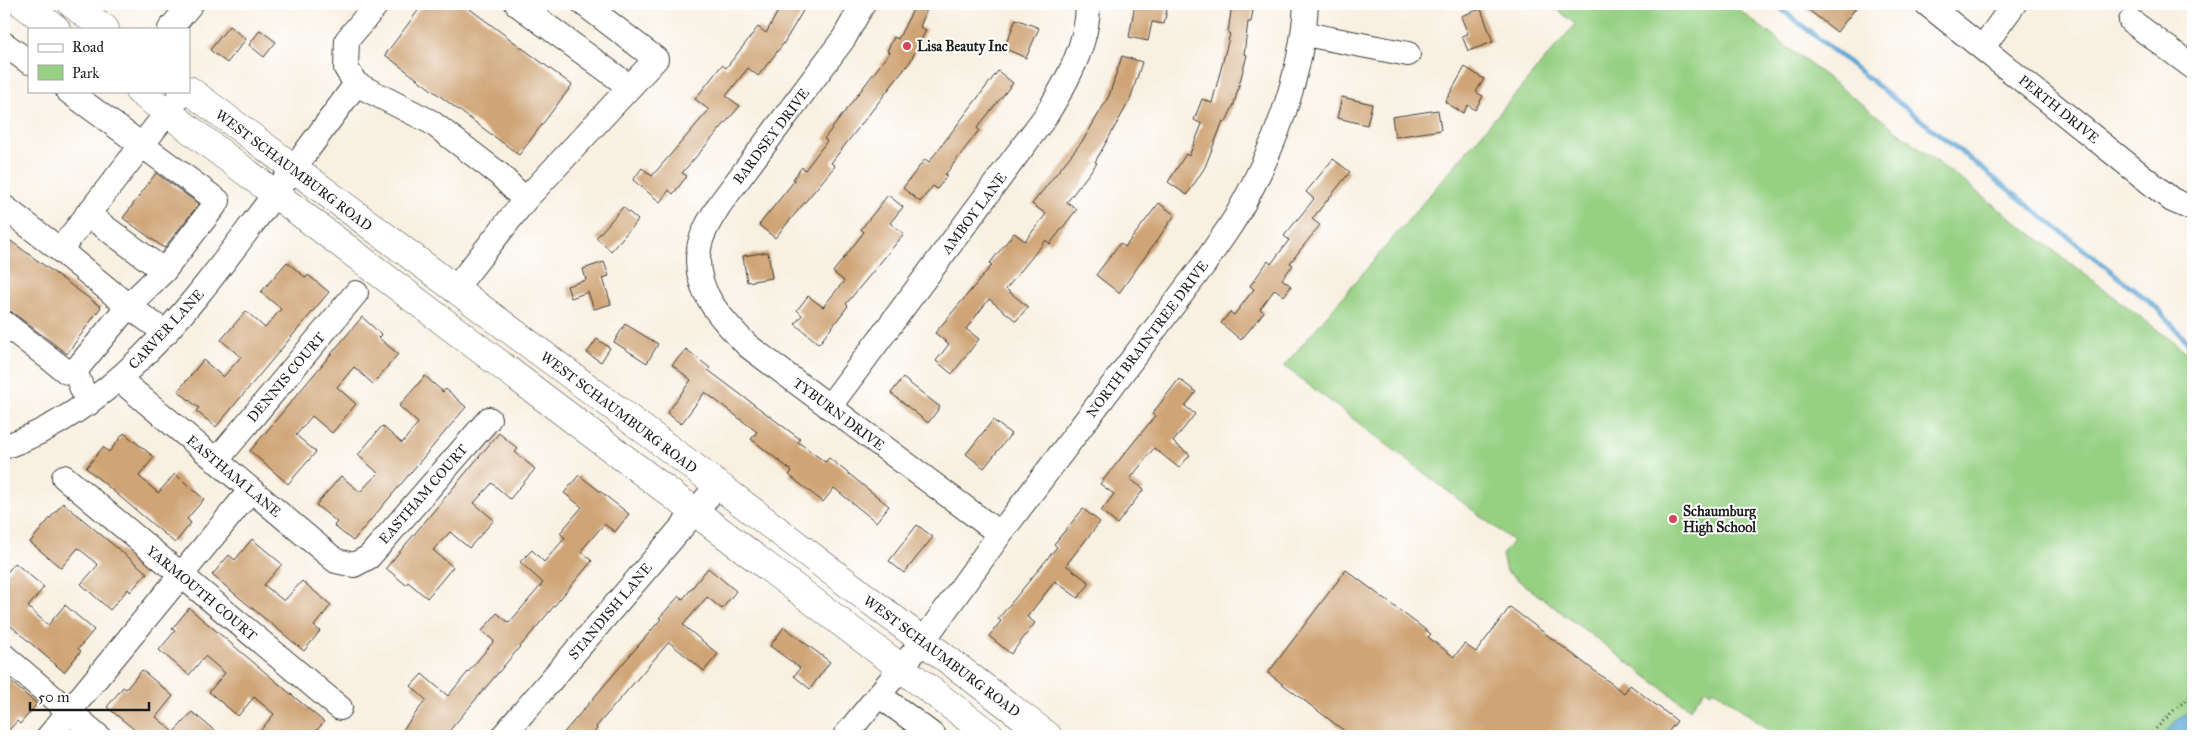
<svg xmlns="http://www.w3.org/2000/svg" width="2197" height="740" font-family="'IM FELL Great Primer',serif">
<rect width="100%" height="100%" fill="#fff"/>
<filter id="ink" filterUnits="userSpaceOnUse"><feTurbulence type="fractalNoise" baseFrequency=".02" numOctaves="2"/><feDisplacementMap in="SourceGraphic" scale="10" xChannelSelector="R" yChannelSelector="G"/><feConvolveMatrix kernelMatrix="1 2 1 2 8 2 1 2 1" color-interpolation-filters="sRGB"/></filter>
<filter id="wash" filterUnits="userSpaceOnUse"><feTurbulence type="fractalNoise" baseFrequency=".0096" numOctaves="4" result="noise"/><feDisplacementMap in="SourceGraphic" scale="20" xChannelSelector="R" yChannelSelector="G"/><feGaussianBlur stdDeviation="1.12" result="paint"/><feColorMatrix in="noise" values="0 0 0 0 0 0 0 0 0 0 0 0 0 0 0 0 0 1.4 0 .05"/><feComposite in="paint" operator="in"/></filter>
<g filter="url(#wash)">
<rect width="100%" height="100%" fill="#f8f0e1"/>
<path fill="#96d083" stroke="#597650" d="M1551,4H1731L2193,357V736H1777L1714,689L1711,693L1705,689L1690,709L1506,571L1502,555L1513,541L1284,366L1575,24Z"/>
<path fill="#5da3d2" stroke="#3c6077" d="M2193,710V736H2162L2177,720Z"/>
<g fill="none" stroke-linecap="round" stroke-linejoin="round">
<path stroke="#5da3d2" stroke-width="5" d="M1775,4L2155,306L2193,348"/>
</g>
<g id="blocks">
<path fill="#cfa476" d="M423,4H463L572,85L519,155L385,55Z
M782,4H807L784,43L758,76L748,68L726,96L740,106L682,173L687,176L673,194L669,190L660,202L633,180L642,168L652,176L709,110L695,99L722,65L726,68L758,27L766,33Z
M916,4H929L920,27L926,30L910,62L831,163L835,166L775,238L759,225L795,180L793,179L802,167L805,170L827,141L824,139L890,52L887,51L894,37L898,39Z
M1135,4H1154V7L1167,9L1164,24L1152,22L1148,41L1129,37Z
M1232,4H1254L1251,22H1248L1244,54L1247,55L1234,104L1226,122L1223,121L1205,167L1187,195L1168,182L1186,154L1189,156L1202,124L1194,120L1202,99L1212,103L1230,34L1228,33Z
M1801,4H1859L1837,32Z
M1481,9L1493,42L1468,51L1462,36L1468,34L1461,16Z
M1016,19L1039,28L1026,58L1004,48Z
M229,26L246,39L227,63L210,50Z
M260,30L276,42L264,57L249,45Z
M1122,56L1142,62L1130,100L1095,162L1097,163L1067,202L1077,209L1050,244L1046,240L1006,289L1028,307L1016,321L989,299L966,329L979,339L952,374L936,361L949,344L935,333L992,265L990,263L1014,233L1025,241L1046,214L1032,204L1084,139L1109,96Z
M1465,67L1484,79L1476,92L1483,96L1475,110L1468,105L1463,113L1445,102Z
M998,71L1013,83L977,128L979,130L945,175L947,176L937,189L933,186L920,202L903,188L925,159L929,162Z
M1342,97L1372,104L1367,125L1337,118Z
M1438,110L1441,130L1395,137L1392,117Z
M1333,159L1350,172L1312,219L1320,225L1290,263L1293,265L1282,279L1291,286L1284,296L1275,289L1260,309L1264,312L1241,340L1221,323L1230,312L1234,315L1254,289L1250,286L1268,261L1271,264L1289,240L1284,236L1314,199L1306,192Z
M156,173L199,204L164,248L123,218Z
M888,195L903,207L890,223L904,234L846,304L848,306L819,344L795,324L802,315L797,310L808,296L823,307L844,281L833,272L864,232L861,229Z
M1159,203L1175,215L1119,293L1096,275L1120,243L1125,247Z
M623,207L638,220L611,251L596,238Z
M4,236L101,307L67,354L12,312L4,310Z
M768,252L772,278L747,282L743,256Z
M287,262L306,278L308,275L329,292L216,427L196,411L199,408L178,391L203,360L223,377L241,357L221,340L246,311L265,328L281,309L261,292Z
M604,262L609,276L603,278L611,304L594,309L588,292L571,298L567,286L586,280L583,269Z
M362,317L382,335L379,338L398,354L373,384L354,367L337,387L356,404L332,433L312,416L296,435L316,452L288,484L250,451Z
M625,324L658,344L647,363L614,342Z
M597,339L610,348L601,362L587,353Z
M686,349L710,368L708,370L800,439L798,442L825,462L829,458L889,506L876,522L834,488L823,502L789,475L792,471L751,439L757,432L705,392L681,424L667,413L691,380L672,365Z
M425,376L443,392L446,389L466,407L353,541L334,526L337,522L316,505L341,476L360,492L378,473L358,455L382,426L402,443L418,423L399,406Z
M903,378L940,407L928,423L891,393Z
M1179,379L1196,392L1185,406L1195,414L1173,442L1190,455L1179,468L1154,448L1130,479L1144,489L1117,524L1101,511L1114,494L1100,484L1155,416L1152,414Z
M993,420L1011,434L984,468L966,454Z
M124,433L154,457L139,476L158,493L175,474L204,499L187,519L191,523L175,543L86,468L103,447L109,452Z
M499,433L518,449L515,452L535,469L510,499L492,483L474,503L494,520L469,548L450,532L433,550L453,567L427,598L408,582L406,585L386,568Z
M579,475L629,514L615,532L604,524L581,551L592,561L445,736H398L426,700L411,686L422,674L448,696L494,641L482,631L497,613L509,623L543,583L520,562L532,550L544,562L565,538L560,533L582,507L564,493Z
M63,503L147,573L130,592L128,589L110,610L81,584L98,565L88,556L78,548L61,568L30,542Z
M1083,509L1100,522L1066,565L1090,583L1078,598L1055,581L1027,617L1035,623L1011,654L989,636L1001,621L998,619L1057,547L1054,544Z
M917,525L933,537L904,573L889,561Z
M252,539L282,564L264,585L284,601L302,581L331,605L314,626L320,631L304,651L212,575L229,555L235,560Z
M15,563L44,587L28,607L48,625L65,605L94,630L78,649L81,651L64,672L4,620V576Z
M708,568L736,591L722,609L707,597L683,625L718,654L704,671L669,642L596,727L597,729L591,736H561L661,619L659,618L679,596L683,599Z
M1346,570L1431,634L1428,637L1454,657L1464,644L1476,652L1510,607L1624,693L1630,685L1677,721L1665,736H1351L1268,673Z
M189,608L324,722L312,736H256L274,714L254,697L238,716L209,692L225,673L205,656L189,675L159,650L175,631L172,629Z
M784,627L830,662L810,689L794,676L800,668L770,646Z
M142,670L173,696L156,717L174,732L192,712L221,736H142L107,707L123,687L126,689Z
M4,676L37,704L20,724L17,721L4,736Z"/>
</g>
</g>
<g filter="url(#ink)">
<use href="#blocks" fill-opacity="0" stroke="#3d3c3a" stroke-width="1"/>
<g fill="none" stroke-linecap="round" stroke-linejoin="round">
<defs>
<path id="minor" d="M517,4L630,87
M863,4L844,38L720,204C712,217 701,233 699,249C692,289 722,320 748,346L1000,534
M1927,4L2172,200L2193,209
M2131,21L2193,67
M170,29L191,4
M1305,34L1408,54
M4,44L29,62
M1983,47L2014,4
M356,84L346,68L347,40L377,4
M68,91L218,201L164,271L128,306L60,250L184,91
M525,200L656,59L584,4
M4,207L60,250
M87,214L164,271
M4,323L67,372L75,371
M119,379L336,561L354,565L369,557L489,419
M88,404L75,371L128,306L166,333
M829,407L1045,117C1066,83 1088,45 1088,4
M4,447C111,410 182,318 247,231C284,182 320,133 356,84L431,122L499,174L525,200L454,290
M216,461L356,293
M64,477L340,708
M4,656L98,736
M879,695L934,736
M49,736L250,491
M503,736L718,485
M845,736L923,641L1000,534L1205,263C1215,247 1227,232 1237,215C1273,152 1302,77 1306,4"/>
<path id="major" d="M23,4L56,29
M72,4L105,29
M189,90L718,485L1048,736
M139,91L991,736"/>
</defs>
<use href="#minor" stroke="#3d3c3a" stroke-width="26"/>
<use href="#major" stroke="#3d3c3a" stroke-width="29"/>
<path stroke="#3d3c3a" stroke-width="3" stroke-dasharray="1 4" stroke-linecap="butt" d="M2149,736L2174,710L2193,694"/>
<use href="#minor" stroke="#fff" stroke-width="24"/>
<use href="#major" stroke="#fff" stroke-width="28"/>
</g>
</g>
<g fill="#d1495b" stroke="#fff" stroke-width="2">
<circle cx="907" cy="46" r="5"/>
<circle cx="1673" cy="519" r="5"/>
</g>
<g text-anchor="middle" stroke-width="4" stroke-linejoin="round" paint-order="stroke">
<g font-size="14" font-weight="bold" fill="#1c1c1c" stroke="#fff" text-anchor="start">
<text x="917" y="51">Lisa Beauty Inc</text>
<text x="1683" y="516">Schaumburg<tspan x="1683" dy="16">High School</tspan></text>
</g>
<g font-size="14" fill="#1c1c1c" stroke="#fff">
<text transform="translate(2059 109) rotate(39)" y="5">PERTH DRIVE</text>
<text transform="translate(771 136) rotate(-53)" y="5">BARDSEY DRIVE</text>
<text transform="translate(294 170) rotate(37)" y="5">WEST SCHAUMBURG ROAD</text>
<text transform="translate(974 213) rotate(-53)" y="5">AMBOY LANE</text>
<text transform="translate(166 329) rotate(-47)" y="5">CARVER LANE</text>
<text transform="translate(1147 339) rotate(-53)" y="5">NORTH BRAINTREE DRIVE</text>
<text transform="translate(286 377) rotate(-50)" y="5">DENNIS COURT</text>
<text transform="translate(619 412) rotate(37)" y="5">WEST SCHAUMBURG ROAD</text>
<text transform="translate(839 414) rotate(37)" y="5">TYBURN DRIVE</text>
<text transform="translate(234 476) rotate(40)" y="5">EASTHAM LANE</text>
<text transform="translate(423 494) rotate(-49)" y="5">EASTHAM COURT</text>
<text transform="translate(202 593) rotate(40)" y="5">YARMOUTH COURT</text>
<text transform="translate(610 611) rotate(-50)" y="5">STANDISH LANE</text>
<text transform="translate(942 656) rotate(37)" y="5">WEST SCHAUMBURG ROAD</text>
</g>
</g>
<rect width="2197" height="740" fill="none" stroke="#fff" stroke-width="20"/>
<rect x="28" y="28" width="162" height="65" fill="#ffffff" stroke="#a4a4a4"/>
<rect x="38" y="44" width="25" height="8" fill="#ffffff" stroke="#a4a4a4"/>
<text x="72" y="52" font-size="15" fill="#1c1c1c">Road</text>
<rect x="38" y="65" width="25" height="15" fill="#96d083" stroke="#a4a4a4"/>
<text x="72" y="78" font-size="15" fill="#1c1c1c">Park</text>
<path d="M30 702v8h119v-8" fill="none" stroke="#1c1c1c" stroke-width="2.5"/>
<text x="38" y="702" font-size="15" fill="#1c1c1c" stroke="#ffffff" stroke-width="4" paint-order="stroke">50 m</text>
</svg>
